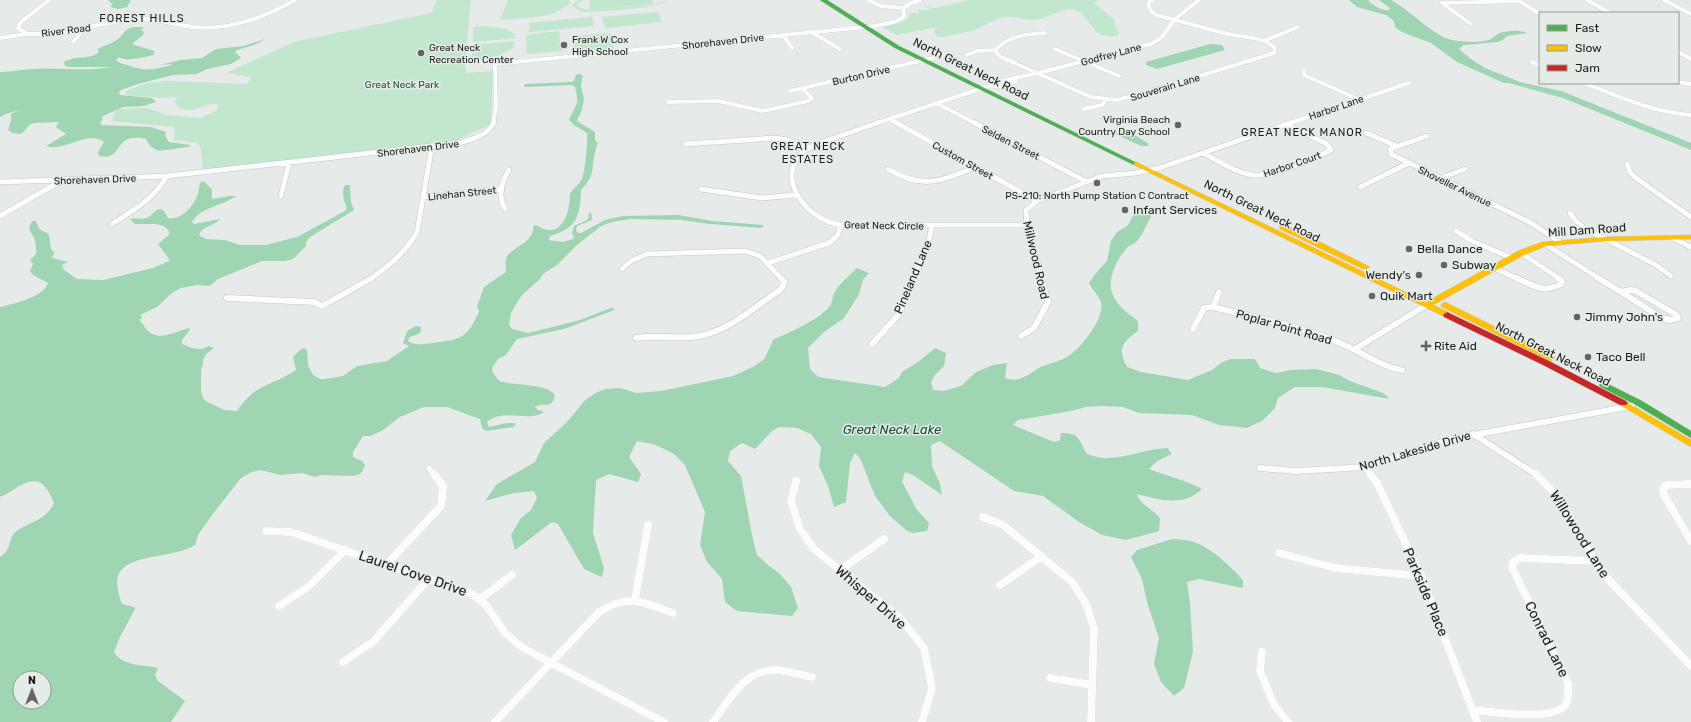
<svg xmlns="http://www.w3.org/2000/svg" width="1691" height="722" font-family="Rubik,sans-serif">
<rect width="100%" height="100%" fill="#e6eae8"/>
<path fill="#c3e6cf" d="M437,0H471L465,65L466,73L493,71L491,124L453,142L203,171L201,150L198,143L174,140L175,127L111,121L117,109L147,108L167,115L201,118L217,110L218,104C205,102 185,120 174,102L178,97L163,98L126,95V91L147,83L167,81L247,84L251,77L226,73L294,42L431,13Z
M508,0H569L570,4L550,15L526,18L500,20Z
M579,0H585L578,3L577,6L583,9L589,10H590L589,0H652L653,4L593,10L651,5L668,0C657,9 603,11 587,12L580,11L572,6L574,3Z
M969,0H1099L1095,2V4L1114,19L1115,25L1119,33L1118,35C1090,43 1091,11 1071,9C1066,8 1046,17 1040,19C1026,22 1015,15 1003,17C995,18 987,25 979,28C967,33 954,34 943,37H937L934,30L938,27L896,35L883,27L898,24L909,18L910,13H919L918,10H929L932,8L920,2L934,8Z
M658,12L662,22L605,28L602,17Z
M592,17L594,26L529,32V23Z
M486,26L506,29L515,34V38L473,42V27Z
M559,31L562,51L527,54L526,35Z
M610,33L614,48L576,52L573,36Z
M515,41L514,47C501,57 487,59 472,61V45Z"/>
<path fill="#a0d5b3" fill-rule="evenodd" d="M108,0H129L131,1L128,5V7L118,9L111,7L112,4Z
M1349,0H1369V2C1376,6 1381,11 1389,10L1390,8L1379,0C1382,0 1387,0 1391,0C1394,1 1396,4 1399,5C1413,14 1436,37 1452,40C1463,42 1479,43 1489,40C1493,38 1496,35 1499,33C1507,31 1519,29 1527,33L1507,36L1503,40L1498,42L1464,45L1459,49L1471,59L1485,68L1520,82L1561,91L1691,143V150L1563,98L1509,83H1504L1457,62L1431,43L1402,32L1396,28L1393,20L1386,15L1357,7Z
M133,27H144L141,30L144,32L143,35L132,44L154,51V55C145,57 124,62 119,57L116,60C120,64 125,64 130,66C145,72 157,69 171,65L172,64L160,65L180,60L202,58L216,49L244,46L265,39L254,45L237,50L235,52L241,58L231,64L207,69L197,74L173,75L138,84L121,90L119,92L120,95L152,98L156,102L144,106L123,107L101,117L103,119L100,123L101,125L151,127L166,132L165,136L169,142L191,145L188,147L158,151L150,146L146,139C112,131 124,162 99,156L98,152L104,142C87,129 65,153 46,146L66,134L56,127L59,122L33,123C27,125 26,131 21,134L12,133L8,130L11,120V114L19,110L6,114L0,117V72C14,72 22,69 34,69C60,67 86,72 112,67H70L65,66L64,62C75,55 90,60 99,52L97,49C103,46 112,44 118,39C124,35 123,30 133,27Z
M1210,44L1222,45L1225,50L1157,69L1146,65V62Z
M578,74L583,75L581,85L584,99L582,110L577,121L595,132V141L598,143C589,163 599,172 581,190C580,217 577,228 550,236L549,240L563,242L573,239L574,237L572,233L574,226L587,220L589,218L588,215L591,212L592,220L577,226L576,231L578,233H581L605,220L623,216L678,215L713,221L764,225L762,228L710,224L681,220L631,219L612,222L601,226L577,245L557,265L543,274L540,279L522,295L515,306L511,313L509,325L512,329L528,333L577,321L611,308H614V310L564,329L517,339L506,355L498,359L492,368L493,373L499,381C514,386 547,383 555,395C552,411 544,401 535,407L538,410L544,412C530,423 504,407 487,422L489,427L507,423H515V426L513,427L486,431L482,428L480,419L447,407H424L400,417L383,430L371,436H363L353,452V457L362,461L365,465L362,472L358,475L352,476L321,475L315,477L302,473L280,475L261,470L252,472L241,478L212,515L198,535L195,545C164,564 99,547 122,604L134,607L135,609L120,637L114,652C123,667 143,664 158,668L155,675L158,681L185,701L171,722H0V557C11,551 8,540 15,532C29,522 47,520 54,503C52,498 49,491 45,487C33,471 12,493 0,497V307C13,304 44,297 48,283L33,275L30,271L33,264L30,260L36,254C36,249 36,244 35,240C32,231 26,233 32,221H36L39,229L49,234L51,249L54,252L52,258L68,262L62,265L64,270L77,279L103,280L153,268L169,261V259L158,244L169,235V231L164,226L156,224H135L130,219C135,217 141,220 147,218C152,216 154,210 160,209L164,211L168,218C181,221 195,205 198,193C200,188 198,185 202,181L205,182L212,190V199L230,196H236C221,207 202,206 192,222L194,224L220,219C214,227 203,225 199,235L200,236L206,239L225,240L240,245H266L297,237L345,211L347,208C344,202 341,192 345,185H350L351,202L354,210L310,237L306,242V246L293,259L285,261H262L218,279L210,286L198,285L181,288L172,293L157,307L140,315L142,318L139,320C144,324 144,328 149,332C161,341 176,331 189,328L190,330L182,340V344C192,348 199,352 209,346L214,348L206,354L203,360V365L201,369V391L203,398L207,402L225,410L237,411C243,403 250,394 259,389C271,382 285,378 296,370L293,357L301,349L305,348L307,350L308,365L313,375L320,379H325L343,376L357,366L387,361L409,346L403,343L407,331L416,326L421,327C422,336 414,334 409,338L408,341C415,346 423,344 432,343C460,339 467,340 479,311L477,306L484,287L506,272C506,268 505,263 506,259C509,247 535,244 533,226L536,225C561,242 570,213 570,194C573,188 579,185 582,179C585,172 588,141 587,133L574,125L569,120C571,114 575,109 577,103C578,98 576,92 575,87L572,85L524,87L525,84L571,82L574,81L576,75ZM20,678H44V702H20Z
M1122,131L1135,135L1149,144L1147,146H1141L1115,134Z
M1146,207L1154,212C1147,221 1144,235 1135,243C1132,245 1129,245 1127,248C1117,258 1106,281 1113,295C1118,307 1129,314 1138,321V331C1122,342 1117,349 1127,367L1141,372L1188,380L1212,370L1222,362L1231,359H1255L1260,368L1276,373L1291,370L1316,369L1339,375L1350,381L1383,393L1390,399L1322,387H1295L1278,398L1275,408L1262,421L1247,428L1219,425L1192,415L1139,413L1123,407L1101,406L1086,407L1071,411L1018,420L1013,425L1054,442L1060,440L1061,433C1081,433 1078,440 1087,454C1094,456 1102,459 1109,458C1129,457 1147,449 1167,448L1172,454L1157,461L1149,469C1167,476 1185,480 1202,489C1183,507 1160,500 1137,494C1139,504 1154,510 1160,518L1159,531L1126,540L1102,535L1079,522L1043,496L1014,491L940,441L931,445L932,466L940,484L942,495L913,475L905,472L902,482L917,510L929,523L927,531L912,533L906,530L890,516L875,496L860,458L855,453L850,463L846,502L834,507L828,486L819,466L821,447L811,434L797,428L779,427L772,431L755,449L742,443L730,451L728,461L741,476L752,535L757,555L768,565L780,574L791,587L798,608L792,616L737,611L725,602L722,579L707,562L700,545L705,512L685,465L674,454L656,445L637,441L629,457L641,474L638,482L609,474L596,480L593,533L604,568L602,577L584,569L558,524L552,522L515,550L511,535L521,518L531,510L537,498L534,491L514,493L485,501L497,484L535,462L544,443L567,422L585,400L596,393L605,389L620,388L636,393L661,391L733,376L755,366L765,358L773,340C788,333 819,320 829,307C832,304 832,300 833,296C837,285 849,276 857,268L869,273L863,280L859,294L844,318L824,332L808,348L810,369L818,377L885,387L899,378L902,372L918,362L935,348L946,353L944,366L935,375L931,382L933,390L944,391L961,386L976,372L993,365L1007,363L1005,378C1021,384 1030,372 1043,366C1051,363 1060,361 1067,357C1080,349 1105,319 1101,302C1099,296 1092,289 1089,283L1096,273L1107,261L1111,241L1117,232L1127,226L1131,220L1136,208Z
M1172,539C1178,539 1185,540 1191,541C1211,547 1229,565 1243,580V588L1199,579L1187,582L1190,603L1193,652L1184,688L1174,696L1161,682L1154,664L1159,638L1147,602L1142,579L1131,557L1137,550Z"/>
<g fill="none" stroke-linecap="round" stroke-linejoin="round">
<defs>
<path id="street-far3" d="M49,0L21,22L18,28L27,34H42C76,31 108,21 142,19C159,19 176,25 193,27C227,31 266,17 295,0
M868,0L881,6L904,8
M1518,0L1540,14
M1587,0L1610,13
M1664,0L1691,14
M1471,24L1442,3L1519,1
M811,32L840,49
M1045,33C1027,34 1008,36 995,50L999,56L1091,97L1116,100L1138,95L1274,53L1275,48C1263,36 1244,38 1228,34C1204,28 1180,21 1156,15L1152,12L1148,5L1150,1L1153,0
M783,35L792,48
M0,38L26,34
M1264,41L1298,27
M73,42L85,28
M1055,49L1119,76
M1678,52L1691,59
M967,55L977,51L995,50
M1532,62L1540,66
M1304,70V75L1358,99
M1678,82L1691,84
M1584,83C1619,97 1653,112 1691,115
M992,86H1000L1016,81
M790,91L933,58
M668,102L718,101L763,111L808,101L812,98L802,88
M936,103L975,123
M1084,109L1102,105L1106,100
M889,119L897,123
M493,123L496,107L495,64L875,26L894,22L904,17V8L911,3L920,0
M877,123L989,86L992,83L1038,73L1151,44L1162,37L1175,19L1199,0
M1290,123L1409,83"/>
<path id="street-far2" d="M880,122L814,145C767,168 804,223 844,225H1027
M895,122L1037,201
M973,122L1085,181
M1366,133L1397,146
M1427,136L1390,149L1391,154L1531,223L1560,242
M685,144L774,138L788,140L810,148
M1202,153C1218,160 1235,173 1253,175C1271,177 1314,159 1331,150L1327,144L1285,124
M1627,164L1630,172L1636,178L1691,217
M888,169C924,190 940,181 976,167
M1439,179L1465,169
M0,182L167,176L459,143C472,139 488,136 494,122
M1360,187L1409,163
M701,189L762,198L796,195
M281,196L289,163
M423,197L502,189
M505,209C498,196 501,182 509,170
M1570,213L1575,220L1584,228L1656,265L1671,276
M0,216L61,181
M112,224C136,208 151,202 167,176
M1456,231L1474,242L1512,258
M1673,238L1691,247
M1545,244L1600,279
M1521,253L1560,279
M768,263L829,243L837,236L842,225
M1494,268L1518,279
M622,269L631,261L647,254L745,251L760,256L782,279
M370,279C389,266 406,252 417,232L432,146
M914,279L928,245L932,225
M1042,279L1027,225L1026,210L1037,201L1102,176L1136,173L1159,168L1293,122"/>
<path id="street-far1" d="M1516,278C1533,285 1543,294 1561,284L1562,281L1558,278
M1598,278L1621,292
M1631,290L1636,291L1677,315L1678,318L1670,320L1662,318L1621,292Z
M227,298L314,302L322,306L372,278
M1213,307L1219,292
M1193,329L1204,308L1213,307C1256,318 1300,326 1340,343C1362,352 1379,366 1402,370
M1021,336L1034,328L1048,302L1041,278
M636,338C657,334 679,340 700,336C730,330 756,306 780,290L784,284V281L781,278
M872,344L899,314L914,278
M1355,349L1428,304
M1473,434L1537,475
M1365,467L1371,475
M429,468L434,475
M1260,468L1296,471L1365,467L1451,439L1632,406"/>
<path id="street" d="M1370,474L1377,483L1421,576L1477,722
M1536,474L1558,497L1595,561L1608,579L1691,666
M796,481L791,501L800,529L814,549L900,618L924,648L932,688L922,722
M1691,484L1666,485L1663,489L1664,495L1691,541
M983,517L1003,525L1072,582L1086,604L1094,629L1091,722
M266,531L291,532L472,594L486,605L505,633L523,648L664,722
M1279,553L1335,568L1421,576
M387,564L441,506L443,486L434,474
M840,570L884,539
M1000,585L1042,556
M480,599L512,575
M635,600L648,525
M279,606L308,587L345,550
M1262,652L1260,671L1274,705L1288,722
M343,662L374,641L429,578
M1050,678L1092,685
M1473,710C1493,712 1554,722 1566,704C1569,698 1568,690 1568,683L1512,567L1513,562L1520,558L1595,561
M495,722L599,612C630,593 642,602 673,613
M713,722C729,700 744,670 775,670C787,670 800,675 812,677"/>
<path id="fast" d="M820,0H827L899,46L1139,164L1138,165H1134L895,48Z
M1604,382L1642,401L1691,431V438L1636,405L1601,387L1599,385L1601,383Z"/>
<path id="slow" d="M1136,162L1426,302L1518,251L1542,242L1605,237L1691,235V239L1605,241L1546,246L1524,255L1433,305L1450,313L1451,315L1447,318L1134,165V163Z
M1280,225H1286L1370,267L1366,269H1363L1280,229Z
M1445,302L1554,356L1555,358L1551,361L1548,360L1442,307L1441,305Z
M1623,400L1691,440V447L1620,405L1618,403L1620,401Z"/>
<path id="jam" d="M1447,312L1549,361L1626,401L1628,403L1626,405H1620L1543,365L1444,317L1443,315Z"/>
</defs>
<use href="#street-far3" stroke="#c4c7c6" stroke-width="4.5"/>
<use href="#street-far2" stroke="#c4c7c6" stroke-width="6"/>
<use href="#street-far1" stroke="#c4c7c6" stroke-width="7"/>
<use href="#street" stroke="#c4c7c6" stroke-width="8"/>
<use href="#fast" stroke="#c4c7c6" stroke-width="1"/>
<use href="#slow" stroke="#c4c7c6" stroke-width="1"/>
<use href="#jam" stroke="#c4c7c6" stroke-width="1"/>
<use href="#street-far3" stroke="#fbfcfc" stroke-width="4"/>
<use href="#street-far2" stroke="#fbfcfc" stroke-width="5"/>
<use href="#street-far1" stroke="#fbfcfc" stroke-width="6"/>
<use href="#street" stroke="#fbfcfc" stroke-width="8"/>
<use href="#fast" fill="#4caf50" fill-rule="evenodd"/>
<use href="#slow" fill="#ffc107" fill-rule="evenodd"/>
<use href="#jam" fill="#c62828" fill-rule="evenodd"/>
</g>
<g fill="#636563" stroke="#e5ebe7" stroke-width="1.5">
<circle cx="564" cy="45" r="4"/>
<circle cx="421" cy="53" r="4"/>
<circle cx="1178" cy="125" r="4"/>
<circle cx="1097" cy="183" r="4"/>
<circle cx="1125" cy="210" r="4"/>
<circle cx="1409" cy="249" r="4"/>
<circle cx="1444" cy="265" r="4"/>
<circle cx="1419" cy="275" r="4"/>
<circle cx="1372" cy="296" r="4"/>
<circle cx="1577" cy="317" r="4"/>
<path d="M1424 340h4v4h4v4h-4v4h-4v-4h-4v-4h4z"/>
<circle cx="1588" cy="357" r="4"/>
</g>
<g text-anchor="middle" stroke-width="3" stroke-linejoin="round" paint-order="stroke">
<g font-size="10" fill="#1c1e1c" stroke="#e5ebe7">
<text transform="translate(66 30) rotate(-7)" y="4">River Road</text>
<text transform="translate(723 41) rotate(-6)" y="4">Shorehaven Drive</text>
<text transform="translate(1111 54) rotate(-15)" y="4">Godfrey Lane</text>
<text transform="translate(861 75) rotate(-13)" y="4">Burton Drive</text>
<text transform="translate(1165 87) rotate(-17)" y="4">Souverain Lane</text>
<text transform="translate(1336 107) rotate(-19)" y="4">Harbor Lane</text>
<text transform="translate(1011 142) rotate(27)" y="4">Selden Street</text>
<text transform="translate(418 148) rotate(-7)" y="4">Shorehaven Drive</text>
<text transform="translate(963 160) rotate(29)" y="4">Custom Street</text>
<text transform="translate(1292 164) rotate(-19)" y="4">Harbor Court</text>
<text transform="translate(95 179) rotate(-2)" y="4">Shorehaven Drive</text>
<text transform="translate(1455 186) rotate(26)" y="4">Shoveller Avenue</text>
<text transform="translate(462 193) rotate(-6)" y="4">Linehan Street</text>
<text transform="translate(884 225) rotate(1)" y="4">Great Neck Circle</text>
</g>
<g font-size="10" fill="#1c1e1c" stroke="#e5ebe7" text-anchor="start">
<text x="572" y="43">Frank W Cox<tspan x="572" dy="12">High School</tspan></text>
<text x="429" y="51">Great Neck<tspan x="429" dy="12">Recreation Center</tspan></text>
<text x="1170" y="123" text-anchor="end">Virginia Beach<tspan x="1170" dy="12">Country Day School</tspan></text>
<text x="1097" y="199" text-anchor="middle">PS-210: North Pump Station C Contract</text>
</g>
<g font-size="10" fill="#205637" stroke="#e5ebe7">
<text x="402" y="88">Great Neck Park</text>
</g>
<g font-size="11" letter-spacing="1" fill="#1c1e1c" stroke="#e5ebe7">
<text x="142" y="22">FOREST HILLS</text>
<text x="1302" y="136">GREAT NECK MANOR</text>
<text x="808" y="150">GREAT NECK<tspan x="808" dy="13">ESTATES</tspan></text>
</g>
<g font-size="12" fill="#1c1e1c" stroke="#e5ebe7">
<text transform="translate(971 69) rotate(26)" y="4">North Great Neck Road</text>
<text transform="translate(1262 211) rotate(26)" y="4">North Great Neck Road</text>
<text transform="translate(1587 230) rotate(-4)" y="4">Mill Dam Road</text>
<text transform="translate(1036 260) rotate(77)" y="4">Millwood Road</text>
<text transform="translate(913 277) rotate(-67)" y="4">Pineland Lane</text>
<text transform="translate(1284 327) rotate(16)" y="4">Poplar Point Road</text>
<text transform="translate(1553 354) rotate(27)" y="4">North Great Neck Road</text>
<text transform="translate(1415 451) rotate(-16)" y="4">North Lakeside Drive</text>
</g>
<g font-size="12" fill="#1c1e1c" stroke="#e5ebe7" text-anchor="start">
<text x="1133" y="214">Infant Services</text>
<text x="1417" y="253">Bella Dance</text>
<text x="1452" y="269">Subway</text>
<text x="1411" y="279" text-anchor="end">Wendy's</text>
<text x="1380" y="300">Quik Mart</text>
<text x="1585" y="321">Jimmy John's</text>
<text x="1434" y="350">Rite Aid</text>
<text x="1596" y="361">Taco Bell</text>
</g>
<g font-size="13" font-style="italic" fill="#174f30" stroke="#e5ebe7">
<text x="892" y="434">Great Neck Lake</text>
</g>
<g font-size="14" fill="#1c1e1c" stroke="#e5ebe7">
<text transform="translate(1580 534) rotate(58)" y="5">Willowood Lane</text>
<text transform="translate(413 573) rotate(19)" y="5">Laurel Cove Drive</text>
<text transform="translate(1426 592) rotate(67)" y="5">Parkside Place</text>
<text transform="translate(871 597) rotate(41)" y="5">Whisper Drive</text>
<text transform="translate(1547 639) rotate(64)" y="5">Conrad Lane</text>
</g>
</g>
<rect x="1539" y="12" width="140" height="72" fill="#e5ebe7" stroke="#959996"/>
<rect x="1547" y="25" width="20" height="6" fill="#4caf50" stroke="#959996"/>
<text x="1575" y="32" font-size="12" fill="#1c1e1c">Fast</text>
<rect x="1547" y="45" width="20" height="6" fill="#ffc107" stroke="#959996"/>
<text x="1575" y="52" font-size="12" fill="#1c1e1c">Slow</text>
<rect x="1547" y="65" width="20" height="6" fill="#c62828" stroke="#959996"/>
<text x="1575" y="72" font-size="12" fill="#1c1e1c">Jam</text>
<g transform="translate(32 690)"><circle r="19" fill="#e5ebe7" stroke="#959996"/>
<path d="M0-3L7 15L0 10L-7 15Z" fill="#636563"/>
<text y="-6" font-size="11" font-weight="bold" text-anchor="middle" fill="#1c1e1c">N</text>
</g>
</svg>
